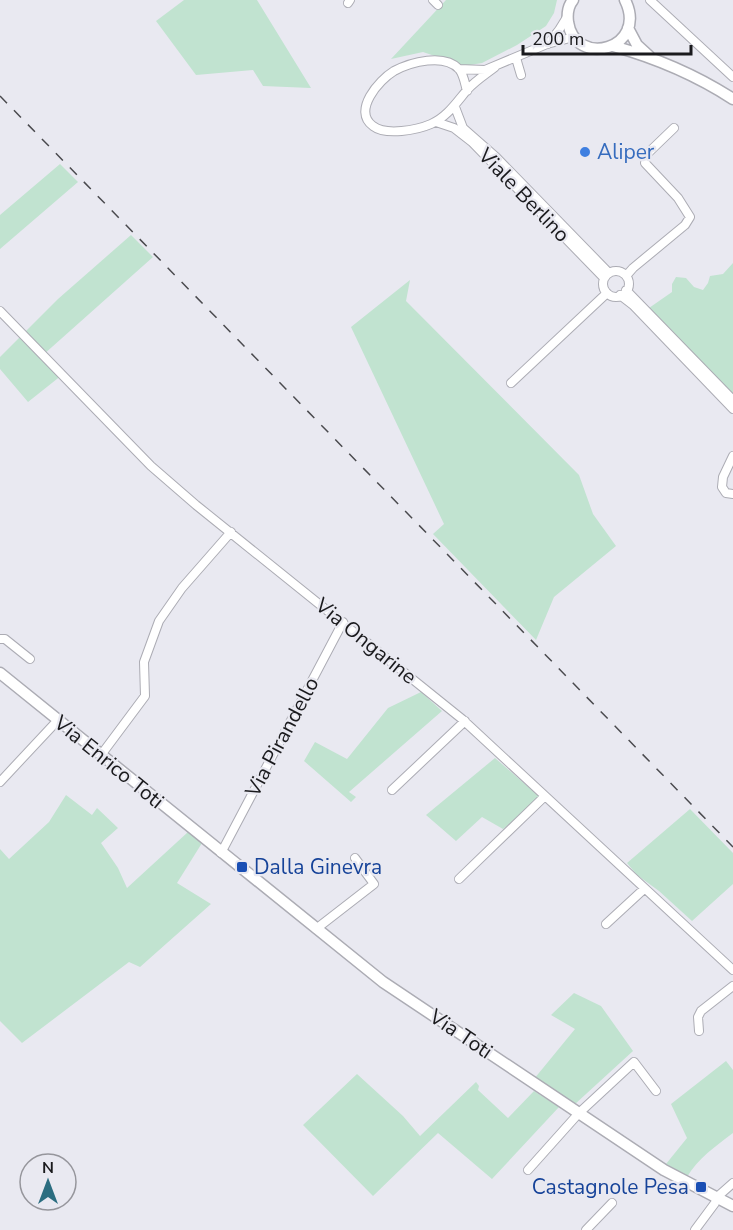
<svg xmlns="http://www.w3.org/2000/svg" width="733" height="1230" font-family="'Nunito Sans',sans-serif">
<rect width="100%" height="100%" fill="#e9e9f1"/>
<path fill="#c1e3d0" d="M184,0H257L311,88L263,86L253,70L196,75L156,21Z
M446,0H557L554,13L546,26L517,45L482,63L464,66L423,52L391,59Z
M60,164L78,182L0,249V215Z
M131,235L153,257L43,355L62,375L28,402L0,369V357L58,299Z
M733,263V394L649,308L672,292V284L676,277L686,278L694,287L703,290L708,283L710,276L723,274Z
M410,280L406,301L579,475L593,514L616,546L554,597L536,640L433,534L444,524L351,327Z
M421,692L442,711L349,792L356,797L351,802L304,761L315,742L347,759L388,708Z
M495,758L542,799L503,829L482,817L456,841L426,815Z
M66,795L92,815L97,808L118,828L101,843L118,868L127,888L188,832L202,843L177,883L211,904L140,967L129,962L22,1043L0,1021V849L9,859L49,822Z
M690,809L733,853V884L692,921L659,891L637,875L627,863Z
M574,993L601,1006L633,1051L574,1105L534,1079L575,1029L551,1015Z
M726,1061L733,1070V1133C716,1146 698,1158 687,1177L666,1164L687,1138L671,1104Z
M357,1074L403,1116L420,1136L476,1082L479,1086L478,1090L508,1118L534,1091L559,1107L492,1179L438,1133L373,1196L303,1125Z"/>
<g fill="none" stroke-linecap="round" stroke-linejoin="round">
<defs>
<path id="minor" d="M433,0L438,5
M650,0L733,77
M348,3L350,0
M548,44L559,30L567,17
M516,58L521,75
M459,69L485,70L547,44L574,37
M467,91C465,84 464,75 459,69C444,53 411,62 394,71C379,80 352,111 373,126C386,136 417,130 431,124C447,117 456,103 467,90C475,81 486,74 495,67
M455,107L463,128L496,157L609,273
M436,122L454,128L472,142L604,278
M603 284a13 13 0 1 1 26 0a13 13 0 1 1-26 0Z
M626,276L633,268L685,225L690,217L678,198L645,163L647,154L674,128
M626,290L733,400
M620,295L633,305L733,409
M0,311L151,466L196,505L462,719L733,970
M511,383L607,293
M733,456L723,477L722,487L726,493L733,494
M0,639H5L30,659
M101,755L145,696L144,662L159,621L182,588L231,532
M0,782L58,720
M392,790L465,721
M221,853L343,622
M459,879L545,796
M606,924L644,889
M316,929L374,884L355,858
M699,1031L698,1017L701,1011L733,986
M528,1170L579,1113L634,1062L656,1091
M586,1230L612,1203
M695,1230L715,1203L716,1198L733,1183"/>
<path id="major" d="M573,0C568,6 567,14 568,22C575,69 649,49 625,0
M628,28L637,45L649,56
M613,46C656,58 696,75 733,99
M0,673L383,982L664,1170L733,1206"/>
</defs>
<use href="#minor" stroke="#acacb4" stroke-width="10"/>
<use href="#major" stroke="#acacb4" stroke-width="13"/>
<use href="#minor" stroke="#fff" stroke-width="8"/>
<use href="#major" stroke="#fff" stroke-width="10"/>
<path stroke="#4a4a4e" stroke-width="1.5" stroke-dasharray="10 10" stroke-linecap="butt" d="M0,96L733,847"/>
</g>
<circle fill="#3f7fe0" stroke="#e9e9f1" stroke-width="2" cx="585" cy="152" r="6"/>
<g fill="#1a4fb4" stroke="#e9e9f1" stroke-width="2">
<rect x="236" y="861" width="12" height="12" rx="3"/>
<rect x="695" y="1181" width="12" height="12" rx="3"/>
</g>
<g text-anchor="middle" stroke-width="4.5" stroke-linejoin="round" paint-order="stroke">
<g font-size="21" fill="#366cbe" stroke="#e9e9f1" text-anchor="start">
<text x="597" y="159">Aliper</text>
</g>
<g font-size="21" fill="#1a1a1d" stroke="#e9e9f1">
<text transform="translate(524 195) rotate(46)" y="7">Viale Berlino</text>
<text transform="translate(366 641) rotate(39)" y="7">Via Ongarine</text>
<text transform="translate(282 737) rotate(-62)" y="7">Via Pirandello</text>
<text transform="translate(109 762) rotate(39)" y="7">Via Enrico Toti</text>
<text transform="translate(461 1034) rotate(34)" y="7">Via Toti</text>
</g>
<g font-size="21" fill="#164399" stroke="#e9e9f1" text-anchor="start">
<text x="254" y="874">Dalla Ginevra</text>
<text x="689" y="1194" text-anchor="end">Castagnole Pesa</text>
</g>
</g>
<g transform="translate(48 1182)"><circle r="28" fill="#e9e9f1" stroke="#96969c" stroke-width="1.5"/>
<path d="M0-4.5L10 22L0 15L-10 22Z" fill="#2b6d80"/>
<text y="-9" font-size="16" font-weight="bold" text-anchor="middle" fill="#1a1a1d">N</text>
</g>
<path d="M523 45v9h168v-9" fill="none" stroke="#1a1a1d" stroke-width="3"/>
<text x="532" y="45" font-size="18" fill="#1a1a1d" stroke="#e9e9f1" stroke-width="4.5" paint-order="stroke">200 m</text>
</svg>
